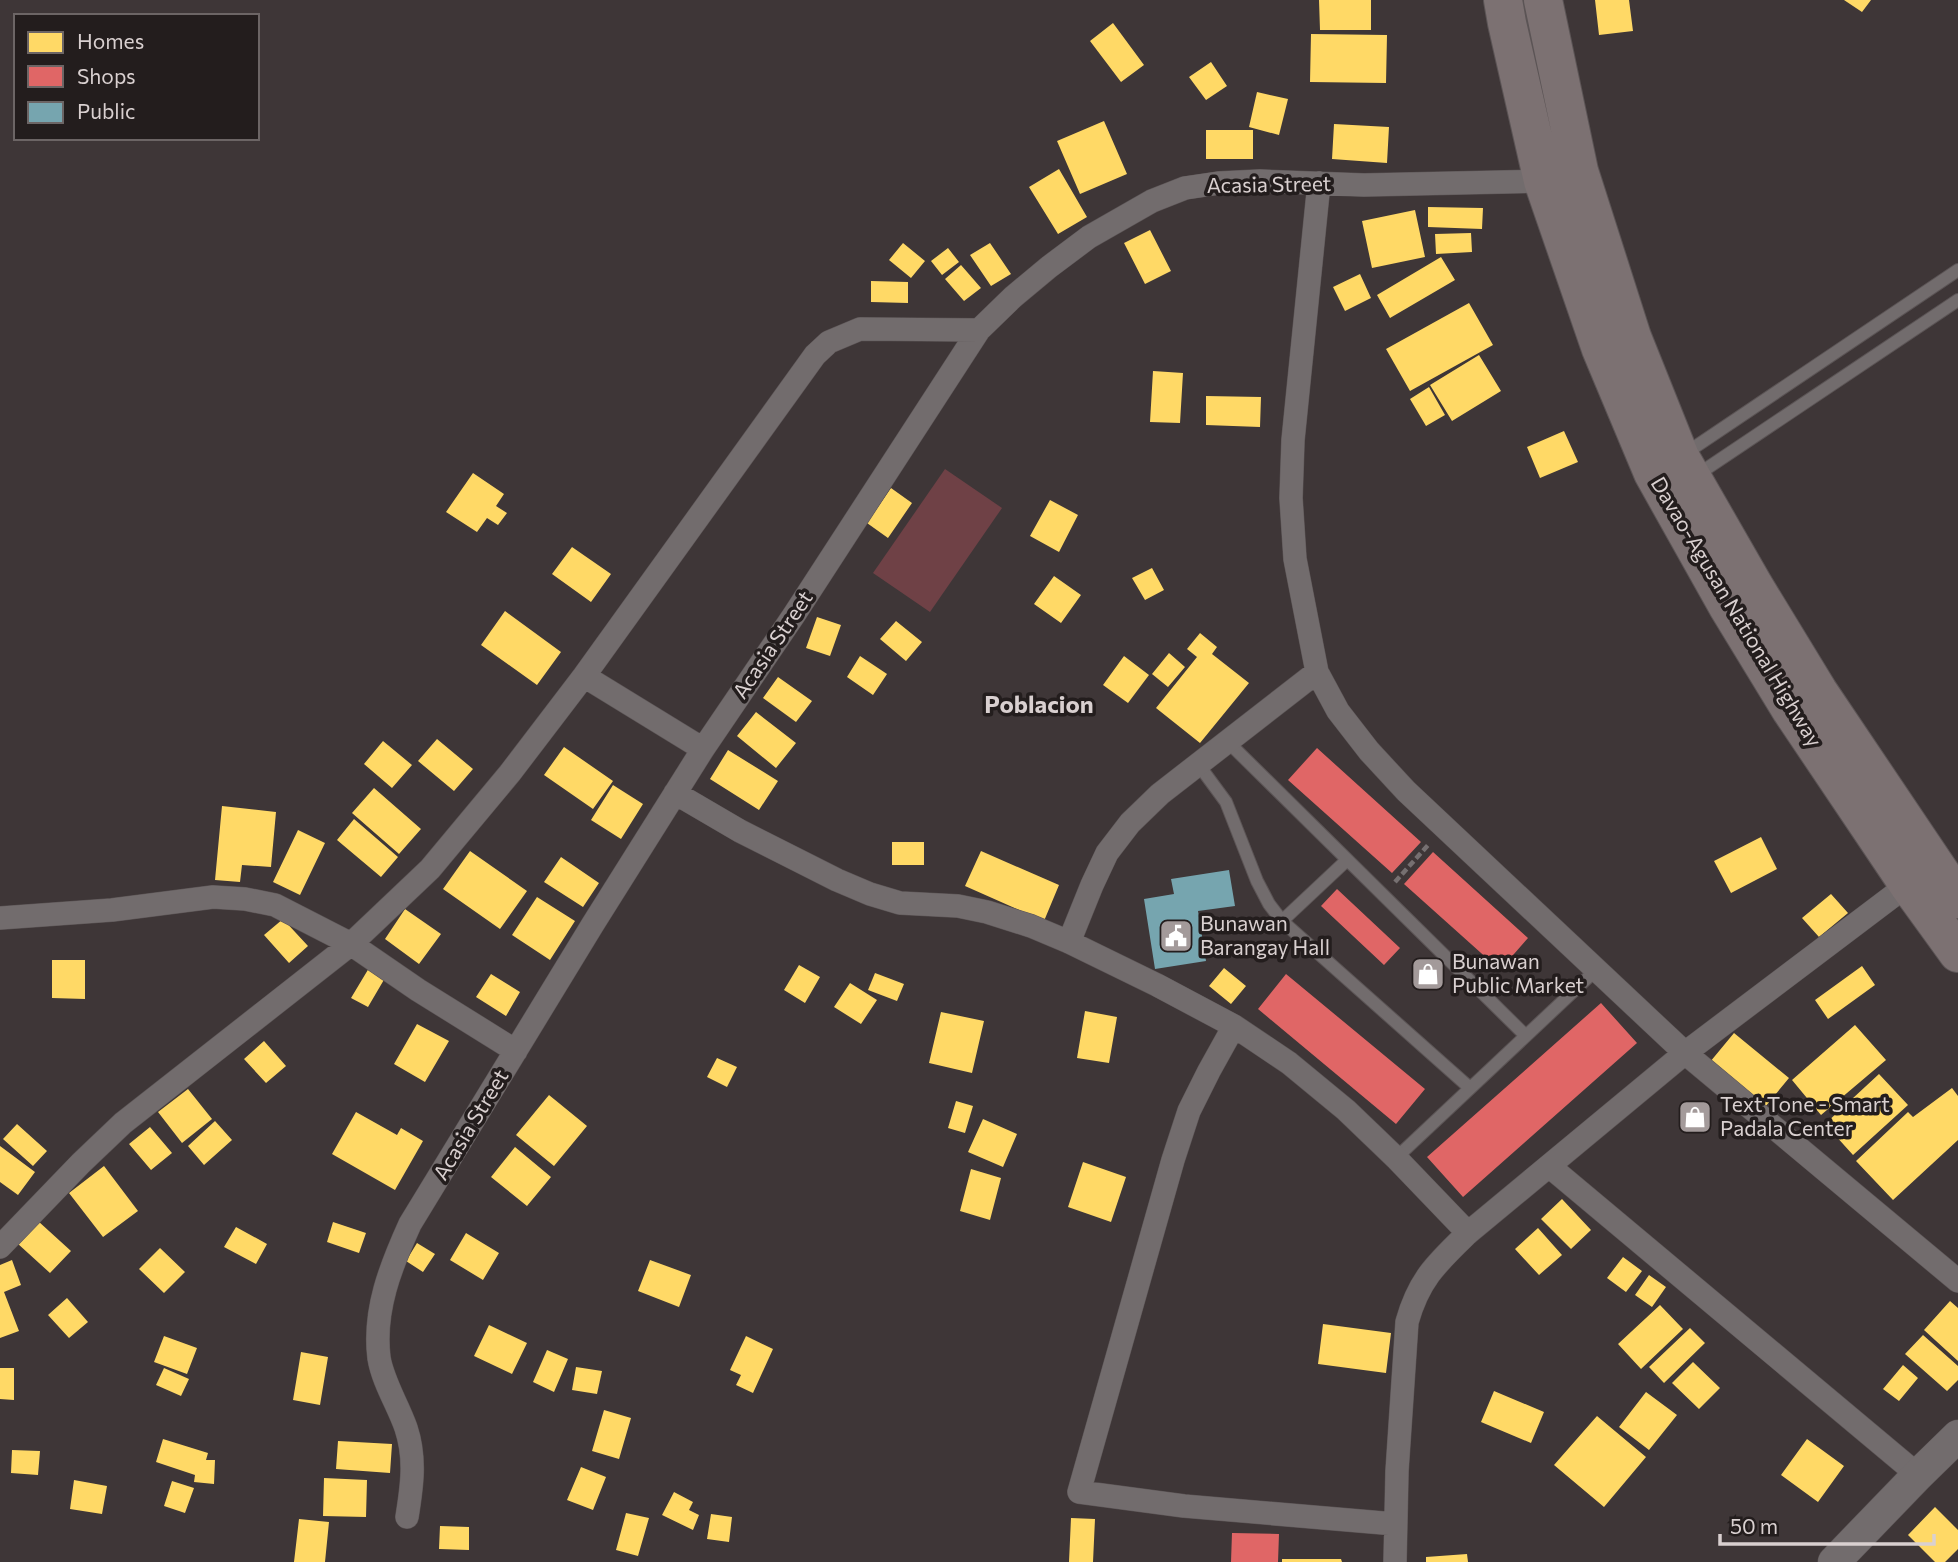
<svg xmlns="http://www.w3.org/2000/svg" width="1958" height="1562" font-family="Commissioner,sans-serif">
<rect width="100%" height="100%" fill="#3e3637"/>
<path fill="#6f4146" d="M945,469L1002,508L930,612L873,573Z"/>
<path fill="#ffd966" d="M1319,0H1371V30H1320Z
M1595,0H1629L1633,31L1599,35Z
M1844,0H1871L1862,12Z
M1113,23L1144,65L1121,82L1090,41Z
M1311,34L1387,35L1386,83L1310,82Z
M1211,62L1227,86L1206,100L1189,77Z
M1257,92L1288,99L1279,135L1249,127Z
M1104,121L1127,174L1080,194L1057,141Z
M1334,124L1389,127L1387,163L1332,159Z
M1206,130H1253V159H1206Z
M1059,169L1087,217L1058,234L1029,187Z
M1428,207L1483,208L1482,229L1428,227Z
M1415,210L1425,257L1372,268L1362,221Z
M1150,230L1171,271L1145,284L1124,243Z
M1471,233L1472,252L1436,254L1435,234Z
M903,243L925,261L911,278L889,260Z
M990,243L1011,274L991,286L970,255Z
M948,248L959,262L942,275L931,261Z
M1441,257L1455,280L1390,318L1377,295Z
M961,265L981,288L964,301L945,279Z
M1360,274L1371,298L1345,311L1333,287Z
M871,281L908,282V303L871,302Z
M1469,303L1493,345L1410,391L1386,349Z
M1479,355L1501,391L1452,421L1430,385Z
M1153,371L1183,373L1180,423L1150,422Z
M1429,387L1445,415L1426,426L1410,399Z
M1206,396L1261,397L1260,427L1206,425Z
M1564,431L1578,462L1540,478L1527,447Z
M473,473L504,494L496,506L507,513L498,525L487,518L477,532L446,512Z
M891,488L912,503L888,538L867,523Z
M1050,500L1078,515L1059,552L1030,536Z
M572,547L611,574L591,602L552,574Z
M1152,568L1164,590L1145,600L1132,578Z
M1054,576L1081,595L1061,623L1034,604Z
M505,611L561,652L537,685L481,645Z
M817,617L841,625L830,656L806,648Z
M896,621L922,642L906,661L880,639Z
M1200,633L1217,647L1212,654L1249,683L1200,743L1156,708L1197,657L1187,649Z
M1169,653L1185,667L1168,687L1152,674Z
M860,656L887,674L873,695L847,677Z
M1124,656L1149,675L1128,703L1103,685Z
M778,677L812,701L796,722L763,698Z
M756,712L796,743L776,768L737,736Z
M437,739L473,769L454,791L418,761Z
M383,741L412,765L392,788L364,764Z
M564,747L613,781L593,809L544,775Z
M728,750L778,781L759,810L710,779Z
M613,785L643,804L621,839L591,820Z
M374,788L421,829L399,854L352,813Z
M222,806L276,812L271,867L242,865L240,882L215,880Z
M354,819L398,857L381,877L337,840Z
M298,830L325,843L300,895L273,882Z
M1761,837L1777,869L1731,893L1714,861Z
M892,842H924V865H892Z
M470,851L527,891L500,929L443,889Z
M981,851L1059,885L1044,921L965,886Z
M561,857L599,883L583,907L544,882Z
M1831,894L1848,913L1819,937L1802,918Z
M537,897L575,921L550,960L512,935Z
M405,909L441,934L419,964L385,939Z
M283,919L308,946L289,963L264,935Z
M52,960H85V999L52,998Z
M799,965L820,977L805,1003L784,990Z
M1862,966L1875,985L1828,1019L1815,1000Z
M369,968L385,978L368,1007L351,998Z
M1224,968L1246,986L1231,1004L1209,986Z
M875,973L904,984L897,1001L868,990Z
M491,974L520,992L506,1016L476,997Z
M850,983L877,1000L861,1024L834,1007Z
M1085,1011L1117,1017L1109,1063L1077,1058Z
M941,1012L984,1021L972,1073L929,1063Z
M417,1024L449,1041L425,1082L394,1064Z
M1855,1025L1886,1060L1821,1115L1792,1080Z
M1734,1033L1789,1078L1765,1107L1710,1062Z
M264,1041L286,1066L266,1083L244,1059Z
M717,1058L737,1067L727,1087L707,1077Z
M1879,1074L1908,1105L1853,1155L1825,1124Z
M1952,1088L1958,1096V1140L1893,1200L1856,1161L1908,1112L1913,1117Z
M188,1089L212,1119L182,1143L158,1112Z
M549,1095L587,1126L554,1166L516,1135Z
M956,1101L973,1106L965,1133L948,1128Z
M356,1112L397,1135L401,1128L423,1141L395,1190L332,1154Z
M983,1119L1017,1134L1003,1167L968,1152Z
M215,1121L232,1140L204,1165L188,1146Z
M17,1124L47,1151L33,1166L3,1139Z
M150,1127L172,1153L151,1170L129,1144Z
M0,1146L35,1172L18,1195L0,1182Z
M515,1147L551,1177L527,1206L491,1177Z
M1083,1162L1126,1177L1111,1222L1068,1207Z
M104,1166L138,1211L103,1237L69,1193Z
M971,1169L1001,1178L990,1220L960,1211Z
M1562,1199L1591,1230L1571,1249L1541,1219Z
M38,1221L71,1251L50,1273L17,1243Z
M333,1222L366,1233L359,1253L327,1242Z
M236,1227L267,1244L256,1264L224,1247Z
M1538,1228L1562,1255L1539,1275L1515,1249Z
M466,1233L499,1253L483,1280L450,1260Z
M417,1243L435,1254L423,1272L406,1261Z
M160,1248L185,1272L164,1293L139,1269Z
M1623,1257L1642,1271L1626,1292L1607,1278Z
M12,1260L21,1285L4,1292L19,1331L0,1338V1265Z
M650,1260L691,1275L679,1307L638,1291Z
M1649,1275L1666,1287L1652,1307L1635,1295Z
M67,1298L88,1322L69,1338L48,1315Z
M1950,1301L1958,1308V1361L1924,1330Z
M1660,1305L1683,1329L1641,1369L1618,1344Z
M1323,1324L1391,1333L1386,1373L1318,1364Z
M489,1325L527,1343L512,1374L474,1356Z
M1690,1328L1705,1343L1664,1383L1649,1367Z
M1923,1335L1958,1366V1380L1947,1391L1905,1354Z
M164,1336L197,1348L187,1374L154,1362Z
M746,1336L773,1349L753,1393L736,1385L741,1375L730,1370Z
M547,1350L568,1359L554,1392L533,1382Z
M301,1352L328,1357L320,1405L293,1400Z
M1693,1362L1720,1388L1699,1409L1672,1383Z
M1903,1365L1918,1378L1899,1401L1883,1389Z
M576,1367L602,1371L597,1394L572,1390Z
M0,1368H14V1400L0,1399Z
M164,1368L189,1379L181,1396L156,1385Z
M1494,1391L1544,1412L1531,1443L1481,1422Z
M1646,1392L1677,1415L1649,1450L1619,1427Z
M604,1410L631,1418L619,1459L592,1451Z
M1597,1416L1646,1457L1604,1507L1554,1465Z
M163,1439L208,1453L206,1460H215L214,1484L194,1482L195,1475L156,1462Z
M1807,1439L1844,1466L1818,1502L1781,1475Z
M338,1441L392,1444L390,1473L336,1469Z
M12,1450L40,1451L38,1475L11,1473Z
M581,1467L606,1477L593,1510L567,1500Z
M324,1478L367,1480L366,1517L323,1516Z
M74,1480L107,1486L102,1514L70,1509Z
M172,1481L194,1488L185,1513L164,1506Z
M674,1492L693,1502L689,1510L699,1515L693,1530L662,1515Z
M1935,1507L1958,1530V1549L1945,1562H1935L1908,1535Z
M626,1513L649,1518L638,1556L616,1550Z
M711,1514L732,1517L729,1542L707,1539Z
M1071,1518L1095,1519L1093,1562H1069Z
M299,1519L329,1522L325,1562H294Z
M440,1526L469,1527V1550L439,1549Z
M1467,1554L1468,1562H1426V1557Z
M1282,1559H1341L1342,1562H1282Z"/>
<path fill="#e06666" d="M1317,748L1421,842L1392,873L1288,780Z
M1433,852L1528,938L1500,970L1404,884Z
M1337,889L1400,948L1384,965L1321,906Z
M1286,974L1425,1089L1396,1124L1258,1009Z
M1601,1003L1637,1043L1463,1197L1427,1157Z
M1232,1533L1279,1534L1278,1562H1231Z"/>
<path fill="#76a5af" d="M1229,870L1235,906L1198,911L1206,961L1155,969L1144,899L1174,894L1171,879Z"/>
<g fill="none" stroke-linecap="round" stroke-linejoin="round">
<defs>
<path id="service" d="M1683,455L1958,270
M1694,477L1958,300
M1227,741L1525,1035
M1198,764L1226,802L1257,881L1269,904L1282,921L1470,1088
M1282,921L1347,860
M1396,1158L1596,970"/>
<path id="minor" d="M1319,183L1293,440L1291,498L1295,559L1317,672L1338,711L1369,751L1406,791L1685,1053L1958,1281
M584,676L703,749
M675,793L740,831L837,880L870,894L900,903L958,906L987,912L1031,926L1069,942L1157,985L1234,1026L1289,1063L1346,1110L1396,1158L1468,1233
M0,918L112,910L213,897L245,899L275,905L351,944L418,990L516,1051
M1069,942L1092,885L1107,853L1130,823L1160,794L1317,672
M1234,1026L1209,1071L1189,1111L1173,1160L1079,1492L1184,1506L1395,1524
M1549,1166L1918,1475
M0,1247L81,1163L123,1123L351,944L430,869L510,773L584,676L815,355L829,342L860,329L979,330
M407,1517C412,1486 416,1458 406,1428C398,1405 383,1382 379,1358C373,1310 391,1266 410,1224L593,924L703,749L794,615L979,330L1013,297L1049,267L1089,237L1152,201L1185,188L1219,183L1260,181L1364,185L1543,181
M1395,1562L1397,1471L1407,1322C1419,1279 1437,1263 1468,1233L1685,1053L1918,877"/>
<path id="secondary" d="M1834,1562L1918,1475L1958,1436"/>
<path id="trunk" d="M1503,0L1507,23L1543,181L1601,349L1653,473L1727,605L1791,710L1908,884L1958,953
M1543,0L1579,171L1632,337L1680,457L1754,586L1818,691L1958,899"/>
</defs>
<use href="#service" stroke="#5b5455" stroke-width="14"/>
<use href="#minor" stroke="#5b5455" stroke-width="24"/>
<use href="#secondary" stroke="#5b5455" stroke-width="33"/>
<use href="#trunk" stroke="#5b5455" stroke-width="40"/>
<path stroke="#767071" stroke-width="4.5" stroke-dasharray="7 3.5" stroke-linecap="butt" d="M1395,882L1429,844"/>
<use href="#service" stroke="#726c6d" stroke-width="12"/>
<use href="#minor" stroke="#726c6d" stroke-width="23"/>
<use href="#secondary" stroke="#726c6d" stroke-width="32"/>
<use href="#trunk" stroke="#7c7172" stroke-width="38"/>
</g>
<defs>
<symbol id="civic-square" viewBox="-11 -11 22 22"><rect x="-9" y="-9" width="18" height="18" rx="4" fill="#a39a9a" stroke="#231d1d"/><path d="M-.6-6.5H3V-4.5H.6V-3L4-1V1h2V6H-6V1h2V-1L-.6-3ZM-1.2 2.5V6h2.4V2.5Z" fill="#fff"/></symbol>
<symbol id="shop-square" viewBox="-11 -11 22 22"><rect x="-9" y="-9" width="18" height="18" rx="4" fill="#a39a9a" stroke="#231d1d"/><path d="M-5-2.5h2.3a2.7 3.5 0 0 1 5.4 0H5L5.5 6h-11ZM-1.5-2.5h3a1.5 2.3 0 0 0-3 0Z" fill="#fff"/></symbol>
</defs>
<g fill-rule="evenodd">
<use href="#civic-square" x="1157" y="917" width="38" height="38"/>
<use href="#shop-square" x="1409" y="955" width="38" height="38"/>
<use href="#shop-square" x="1676" y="1098" width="38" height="38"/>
</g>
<g text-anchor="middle" stroke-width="7" stroke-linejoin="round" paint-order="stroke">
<g font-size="21" fill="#d9d0d0" stroke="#231d1d">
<text transform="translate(1269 185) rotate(-1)" y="7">Acasia Street</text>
<text transform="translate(1736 612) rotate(59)" y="7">Davao-Agusan National Highway</text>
<text transform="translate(773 645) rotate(-56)" y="7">Acasia Street</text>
<text transform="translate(471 1125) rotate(-59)" y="7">Acasia Street</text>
</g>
<g font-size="21" fill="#d9d0d0" stroke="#231d1d" text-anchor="start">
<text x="1200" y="931">Bunawan<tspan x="1200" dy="24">Barangay Hall</tspan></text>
<text x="1452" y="969">Bunawan<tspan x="1452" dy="24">Public Market</tspan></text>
<text x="1720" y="1112">Text Tone - Smart<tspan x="1720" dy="24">Padala Center</tspan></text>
</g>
<g font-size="24" font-weight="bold" fill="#d9d0d0" stroke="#231d1d">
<text x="1039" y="713">Poblacion</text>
</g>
</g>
<rect x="14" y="14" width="245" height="126" fill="#231d1d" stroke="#6c6565" stroke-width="2"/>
<rect x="28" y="32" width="35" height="21" fill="#ffd966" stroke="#6c6565" stroke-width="2"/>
<text x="77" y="49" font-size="21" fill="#d9d0d0">Homes</text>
<rect x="28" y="66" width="35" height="21" fill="#e06666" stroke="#6c6565" stroke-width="2"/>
<text x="77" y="84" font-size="21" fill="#d9d0d0">Shops</text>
<rect x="28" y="102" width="35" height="21" fill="#76a5af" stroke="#6c6565" stroke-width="2"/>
<text x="77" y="119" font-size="21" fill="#d9d0d0">Public</text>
<path d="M1720 1534v10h214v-10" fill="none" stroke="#d9d0d0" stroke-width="3.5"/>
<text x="1730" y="1534" font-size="21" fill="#d9d0d0" stroke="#231d1d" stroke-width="5" paint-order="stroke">50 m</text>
</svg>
